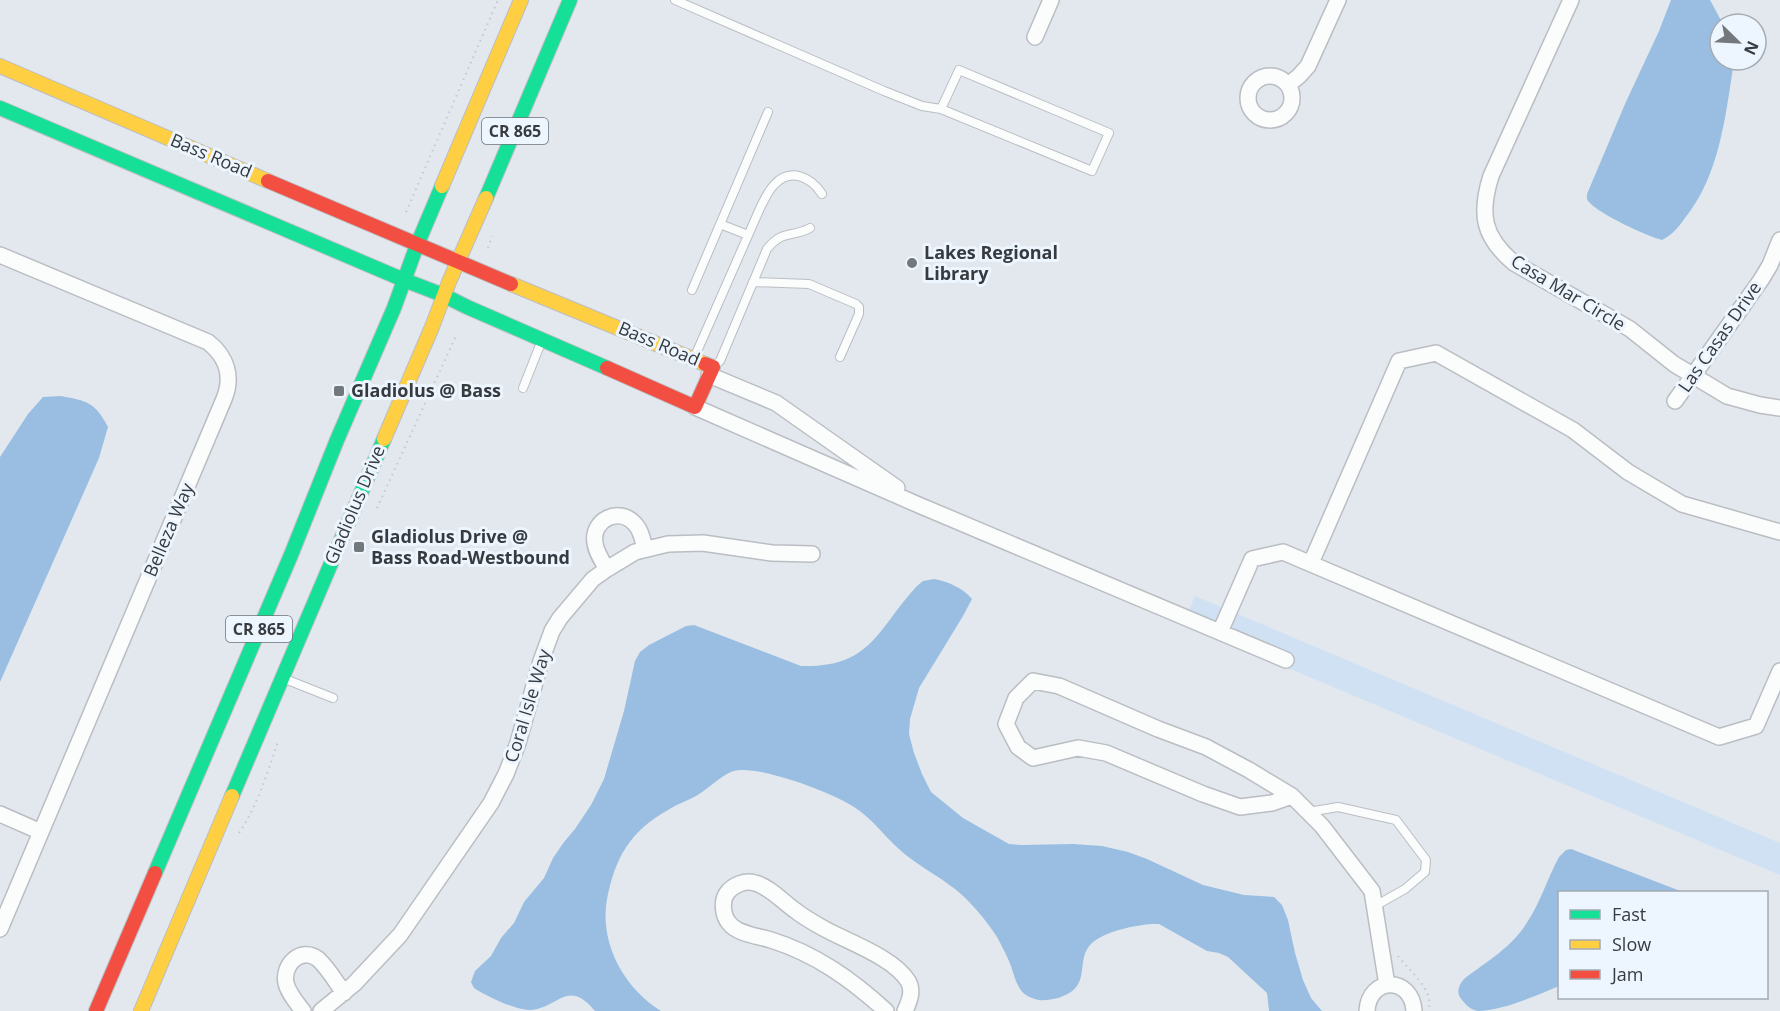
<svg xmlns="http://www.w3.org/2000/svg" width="1780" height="1011" font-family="'Open Sans',sans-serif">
<rect width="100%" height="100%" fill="#e3e8ee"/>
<path fill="#cfe1f3" d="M1195,596L1780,843V875L1183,624Z"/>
<path fill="#99bee1" d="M1671,0H1710L1723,24H1720V60H1733V68C1725,119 1719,176 1685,218C1679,227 1672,235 1662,240C1646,236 1600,214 1590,203C1586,199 1587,199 1587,194L1625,104L1659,31Z
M61,396C87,401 95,402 108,427L99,458L0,682V457L28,414L43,397Z
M934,579C947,581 963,588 972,599L963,616L919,688L910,719L909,734L914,753L922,774L931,792L963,818L1009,844L1021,845L1073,844L1102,846L1128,852L1147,859L1203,885L1244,895L1274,897L1282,905L1288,920L1295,953L1303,980L1311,998L1322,1011H1269L1267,993L1228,957L1219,953L1207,951L1159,924C1142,923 1103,931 1091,944C1074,962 1094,987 1058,998C1049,1000 1041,1002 1032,998C1018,994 1015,978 1011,966C1007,956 1002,946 997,937C986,920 971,902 955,889C937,875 917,865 900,850C884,836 872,818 854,807C834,793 757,764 734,771C724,773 707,790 696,796C687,801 677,804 668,810C630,831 615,858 607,899C599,943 624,988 661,1011H595C567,978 559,1008 531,1010C517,1011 486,996 474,988L471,982L475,971L491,956L501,938L514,923L524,902L544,878L553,858L564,842L575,829L591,805L604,779L624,711L635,661L640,652L649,645L686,626L694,625L801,666C872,668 877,629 917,586L923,581Z
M1571,849L1683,892H1560L1559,986C1538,995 1501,1011 1478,1011C1471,1010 1466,1005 1462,1000C1456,993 1458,986 1464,979C1486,962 1511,948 1526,924C1540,904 1547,879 1559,857L1566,850Z"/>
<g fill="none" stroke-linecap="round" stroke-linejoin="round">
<defs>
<path id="lane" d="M675,0L884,91L922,106L941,109L1092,171L1109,133L959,70L941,109
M720,224L748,235
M753,282L809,284L856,304L859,307V314L840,357
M692,290L768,112
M695,356L761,206C765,199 768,191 774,185C790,167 811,177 822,194
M714,366L720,361L767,249C783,229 792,238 810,228
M523,388L542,340
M285,679L333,698
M1308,812L1338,807L1396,820L1426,860L1425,872L1405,889L1375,906"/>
<path id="street" d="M1571,0L1491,176C1479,214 1483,237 1514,263L1630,329L1674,364L1727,396L1760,405L1780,408
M1035,37L1051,0
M1248 98a22 22 0 1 1 44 0a22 22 0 1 1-44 0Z
M1288,85L1299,76L1308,66L1338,0
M0,255L208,342C227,357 233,377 224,399L0,929
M709,375L776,403L897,488
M1675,401L1761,280L1770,265L1780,240
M695,407L921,506L1286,660
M1311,563L1399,361L1436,353L1573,430L1628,472L1682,504L1780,532
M607,569C602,561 596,552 595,543C591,520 619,506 635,524C641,530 643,541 645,549
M1220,632L1252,559L1283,552L1719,737L1756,726L1780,671
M1292,796L1272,803L1240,807L1203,794L1106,753L1078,748L1033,758L1018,747L1006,724L1016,698L1033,681L1059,686L1158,729L1206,747L1249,770L1292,796L1322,826L1372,891L1387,985
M0,814L41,832
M303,1011C297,1003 288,993 286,983C282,965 301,946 318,959C328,968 336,982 344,993
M321,1011L354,984L400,935L491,803L506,774L518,743L541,661L552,631L560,618L593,579L607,569L635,552L668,544L703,543L772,553L812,554
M886,1011C852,980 816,954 771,940C758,936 737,934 729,923C723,916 721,901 727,893C733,885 745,880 755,883C770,887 783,902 796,911C805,918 814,923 823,928C848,942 893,957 908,981C914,991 909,1002 905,1011
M1367,1011C1369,976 1412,976 1414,1011"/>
<path id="fast" d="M0,108L404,280L443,295L467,307L607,368
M486,198L570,0
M232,796L384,439
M155,873L291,555L337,440L394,308L417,245L442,186"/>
<path id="slow" d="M0,66L268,181
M442,186L521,0
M511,284L705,364
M384,439L432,327L449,282L486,198
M141,1011L232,796"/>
<path id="jam" d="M268,181L511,284
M607,368L695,407L713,367L705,364
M96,1011L155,873"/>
</defs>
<use href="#lane" stroke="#babec3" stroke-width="10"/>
<use href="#street" stroke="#babec3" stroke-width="18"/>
<use href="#fast" stroke="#babec3" stroke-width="16"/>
<use href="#slow" stroke="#babec3" stroke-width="16"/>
<use href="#jam" stroke="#babec3" stroke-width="16"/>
<path stroke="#c5c7ca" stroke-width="2" stroke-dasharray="1.5 4.5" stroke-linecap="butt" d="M406,212L498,0
M488,248L492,236
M377,508L456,336
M239,833C258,805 267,773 278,742
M1398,956C1408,970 1433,988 1429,1008"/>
<use href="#lane" stroke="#fbfcfc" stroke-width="8"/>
<use href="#street" stroke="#fbfcfc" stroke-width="15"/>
<use href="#fast" stroke="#16e098" stroke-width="14"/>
<use href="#slow" stroke="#ffcf43" stroke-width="14"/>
<use href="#jam" stroke="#f24e42" stroke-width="14"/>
</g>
<g fill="#73787c" stroke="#edf5fe" stroke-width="2">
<circle cx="912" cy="263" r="6"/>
<rect x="333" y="385" width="12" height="12" rx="3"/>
<rect x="353" y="541" width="12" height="12" rx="3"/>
</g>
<g text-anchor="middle" stroke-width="6" stroke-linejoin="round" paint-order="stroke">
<g fill="#edf5fe" stroke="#6e7378" stroke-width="1.5">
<rect x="482" y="118" width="66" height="26" rx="4.5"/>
<rect x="226" y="616" width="66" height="26" rx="4.5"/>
</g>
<g font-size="16" font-weight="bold" fill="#373b3f">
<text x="515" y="137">CR 865</text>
<text x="259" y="635">CR 865</text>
</g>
<g font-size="18" fill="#373b3f" stroke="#edf5fe">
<text transform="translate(211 156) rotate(23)" y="6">Bass Road</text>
<text transform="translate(1568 293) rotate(31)" y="6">Casa Mar Circle</text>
<text transform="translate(1720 337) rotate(-55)" y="6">Las Casas Drive</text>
<text transform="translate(659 344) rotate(23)" y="6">Bass Road</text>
<text transform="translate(355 505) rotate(-67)" y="6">Gladiolus Drive</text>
<text transform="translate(169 530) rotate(-67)" y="6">Belleza Way</text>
<text transform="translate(528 706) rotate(-73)" y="6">Coral Isle Way</text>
</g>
<g font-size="18" font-weight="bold" fill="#373b3f" stroke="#edf5fe" text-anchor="start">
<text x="924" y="259">Lakes Regional<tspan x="924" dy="21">Library</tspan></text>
<text x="351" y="397">Gladiolus @ Bass</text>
<text x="371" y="543">Gladiolus Drive @<tspan x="371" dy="21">Bass Road-Westbound</tspan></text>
</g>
</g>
<rect x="1558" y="891" width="210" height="108" fill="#edf5fe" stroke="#a4abb2" stroke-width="1.5"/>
<rect x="1570" y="910" width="30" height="9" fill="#16e098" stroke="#a4abb2" stroke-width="1.5"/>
<text x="1612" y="921" font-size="18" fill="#373b3f">Fast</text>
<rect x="1570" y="940" width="30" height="9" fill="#ffcf43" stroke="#a4abb2" stroke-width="1.5"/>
<text x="1612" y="951" font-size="18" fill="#373b3f">Slow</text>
<rect x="1570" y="970" width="30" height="9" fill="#f24e42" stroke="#a4abb2" stroke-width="1.5"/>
<text x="1612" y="981" font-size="18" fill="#373b3f">Jam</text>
<g transform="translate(1738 42) rotate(114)"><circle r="28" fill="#edf5fe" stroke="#a4abb2" stroke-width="1.5"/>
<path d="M0-4.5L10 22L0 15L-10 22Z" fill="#73787c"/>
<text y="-9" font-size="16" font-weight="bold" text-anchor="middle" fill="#373b3f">N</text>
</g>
</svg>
